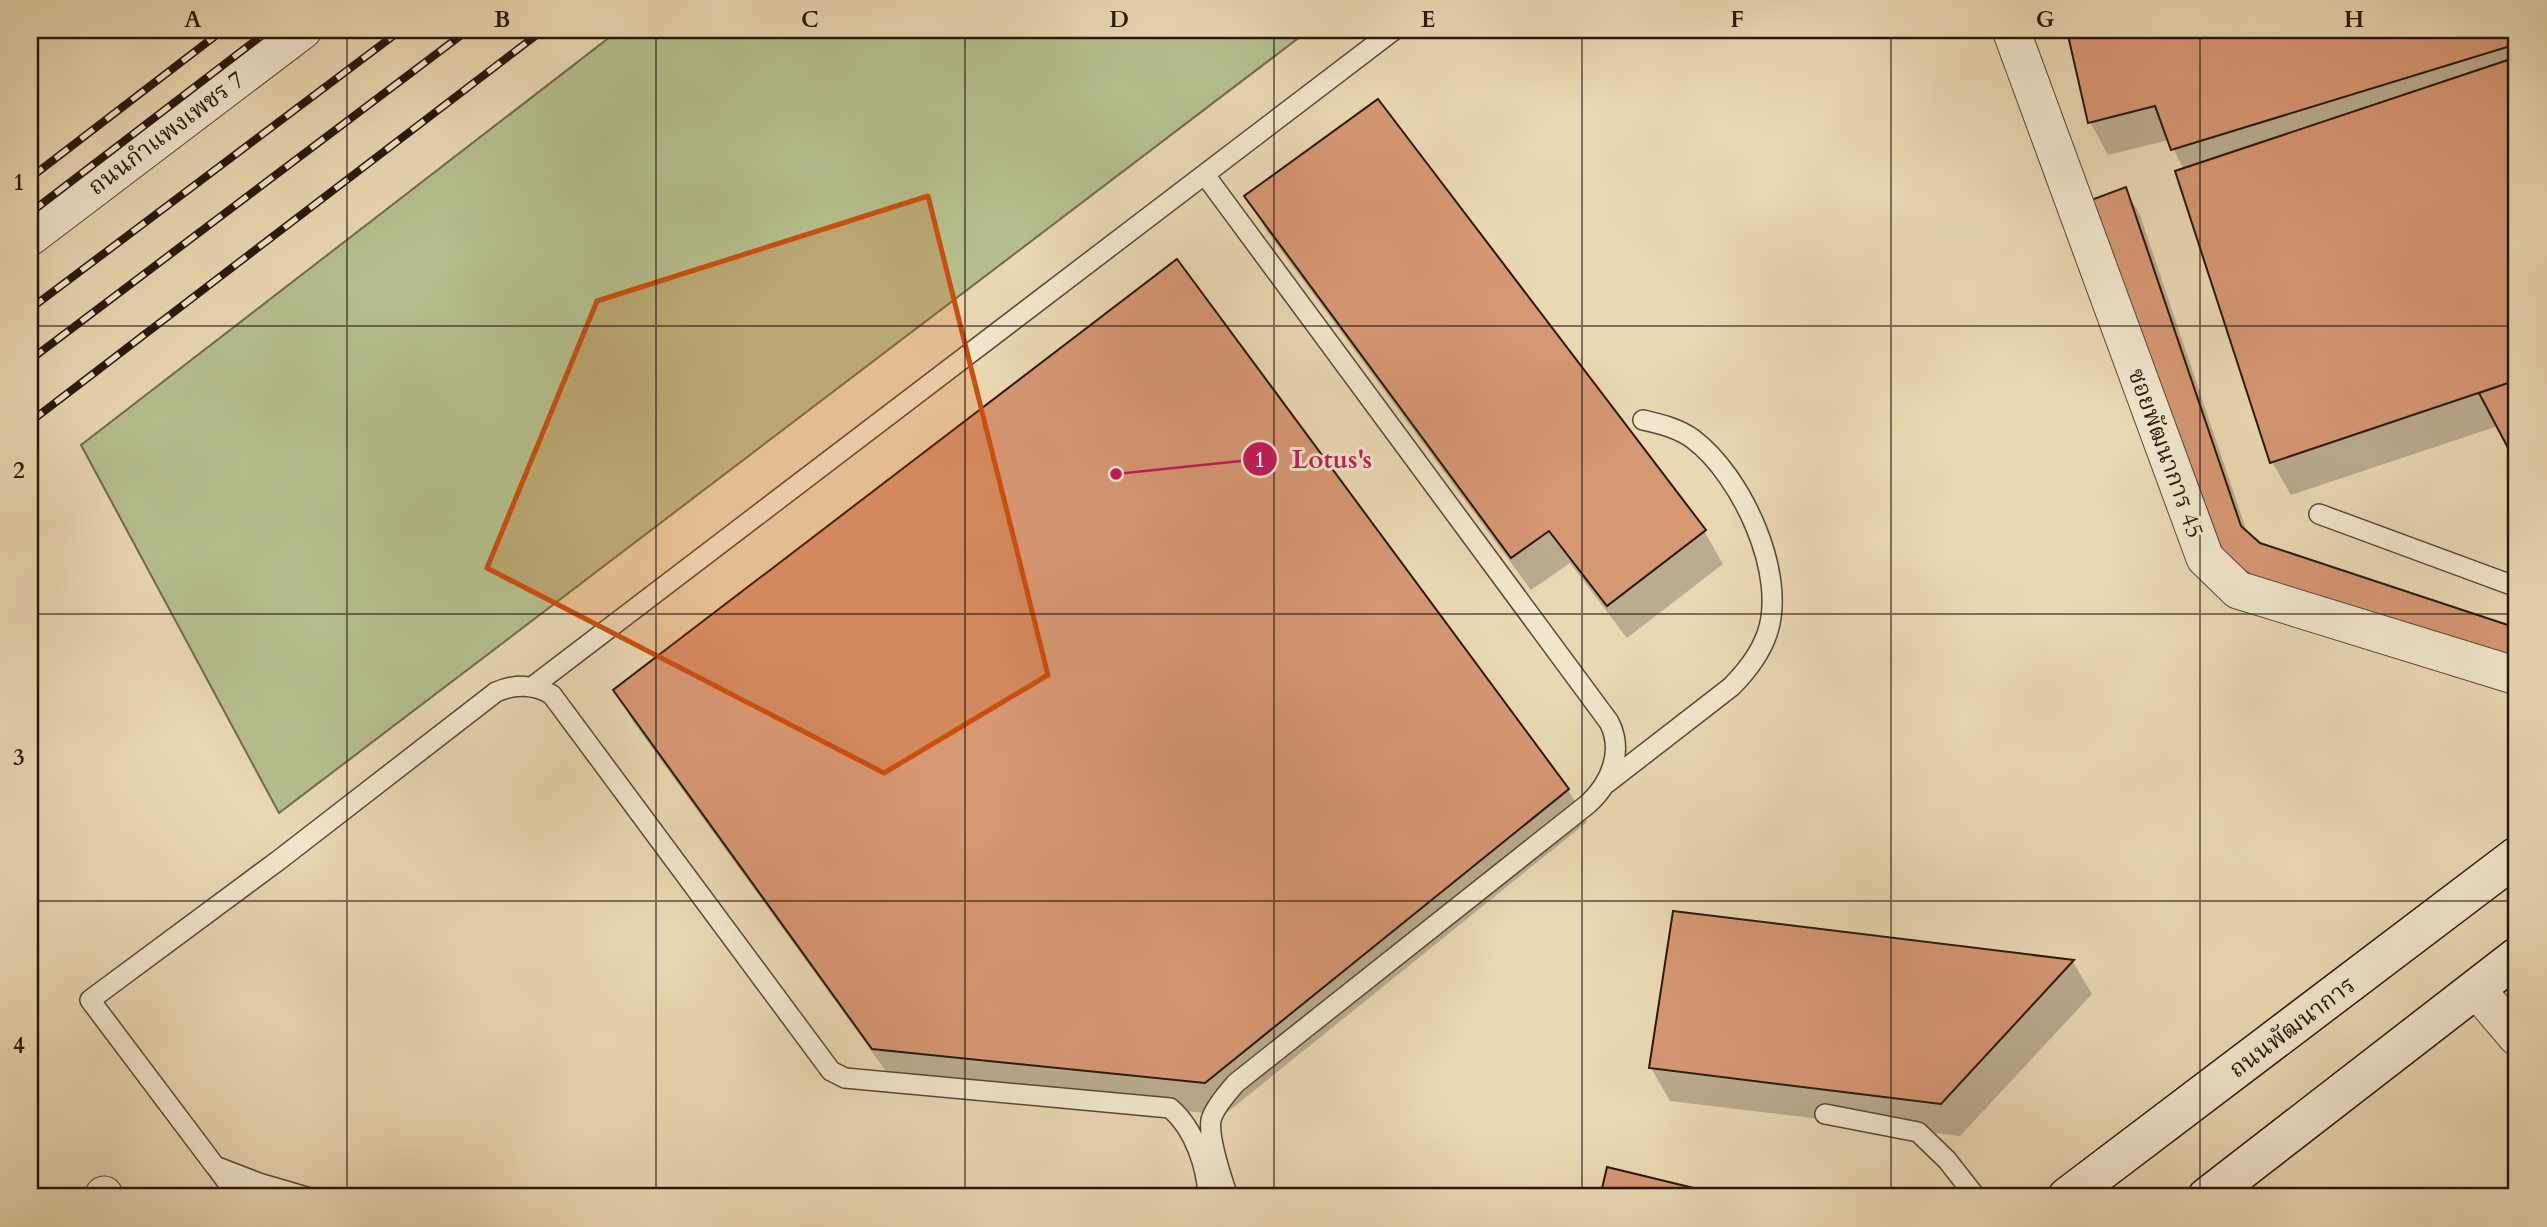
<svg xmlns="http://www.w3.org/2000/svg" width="2547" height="1227" font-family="Cardo,'Noto Serif Thai',serif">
<rect width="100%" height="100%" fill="#e9d8b2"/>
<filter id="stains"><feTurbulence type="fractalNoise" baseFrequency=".00286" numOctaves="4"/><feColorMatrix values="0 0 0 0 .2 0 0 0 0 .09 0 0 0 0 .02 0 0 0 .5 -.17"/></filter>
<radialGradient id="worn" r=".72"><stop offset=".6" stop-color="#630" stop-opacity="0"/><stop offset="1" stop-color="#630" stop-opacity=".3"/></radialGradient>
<path fill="#b5bf8d" stroke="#6e6c4d" stroke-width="2" d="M619,30H1309L279,813L81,445Z"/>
<path fill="#0003" d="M2076,30H2517V461L2498,426L2291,495L2272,462L2184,170L2169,140L2108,155L2090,122L2069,32Z
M2125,189L2140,215L2248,535L2259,545L2517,630V683L2242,585Z
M1247,197L1704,531L1723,564L1627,638L1570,563L1531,590L1266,230Z
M615,690L1568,790L1587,822L1224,1115L893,1081L634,723Z
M1674,913L2073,962L2092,994L1960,1136L1670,1101L1651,1068Z
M1609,1170L1723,1197H1602Z"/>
<path fill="#d69773" stroke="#28180d" stroke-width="2" d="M2070,30H2517V44L2171,150L2155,106L2088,123L2067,31Z
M2517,57V380L2270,463L2175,171Z
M1378,99L1706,530L1607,606L1549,531L1511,558L1244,196Z
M2126,187L2241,526L2260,543L2517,628V663L2251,575L2225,559L2091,200Z
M1177,259L1569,789L1205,1083L872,1049L613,690Z
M2517,380V465L2479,393Z
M1673,911L2074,960L1941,1104L1649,1068Z
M1607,1167L1731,1197H1600Z"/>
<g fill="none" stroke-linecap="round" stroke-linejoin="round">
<defs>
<path id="service" d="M1205,175L1609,722C1624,751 1611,783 1588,804L1236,1083C1228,1092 1214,1108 1211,1120C1208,1139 1222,1179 1228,1197
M2319,514L2517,587
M532,687L1394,30
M1607,783L1731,687C1746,672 1760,654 1767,634C1788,574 1741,475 1693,439C1678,428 1660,424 1643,420
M1825,1114L1918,1132L1947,1160L1976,1197
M216,1167L238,1197
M307,1197L259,1183L215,1166L90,1000L279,860L496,692C514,684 535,684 552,695L831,1071L845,1078L1170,1108C1194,1128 1207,1167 1208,1197"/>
<path id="minor" d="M2011,30L2205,558L2238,590L2517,676
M30,237L303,30
M2476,989L2517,1037
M103,1197L104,1195"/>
<path id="secondary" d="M2067,1197L2517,856
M2207,1197L2517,957"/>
</defs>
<use href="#service" stroke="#584836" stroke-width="22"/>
<use href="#minor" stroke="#584836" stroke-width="39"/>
<use href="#secondary" stroke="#28180d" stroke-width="41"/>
<use href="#service" stroke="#f1e6cd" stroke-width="19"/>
<use href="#minor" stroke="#f1e6cd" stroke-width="37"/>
<use href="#secondary" stroke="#f1e6cd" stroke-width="38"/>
<defs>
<path id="rail" d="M30,178L223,30
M30,213L269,30
M30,309L401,30
M30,360L468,30
M30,422L543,30"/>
</defs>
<use href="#rail" stroke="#28180d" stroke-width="8"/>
<use href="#rail" stroke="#f1e6cd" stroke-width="5" stroke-dasharray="16" stroke-linecap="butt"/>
</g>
<path fill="#cb4f0c" fill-opacity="0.2" stroke="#cb4f0c" stroke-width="5" stroke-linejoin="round" d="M928,196L1048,675L884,773L487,568L597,301Z"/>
<path fill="none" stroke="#28180d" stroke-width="2" stroke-opacity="0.55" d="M347,30V1197M656,30V1197M965,30V1197M1274,30V1197M1582,30V1197M1891,30V1197M2200,30V1197M30,326H2517M30,614H2517M30,901H2517"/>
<g text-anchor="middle" stroke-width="6" stroke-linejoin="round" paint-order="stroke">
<g font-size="24" fill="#28180d" stroke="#f1e6cd">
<text transform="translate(166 133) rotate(-37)" y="8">ถนนกำแพงเพชร 7</text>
<text transform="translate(2166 453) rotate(70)" y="8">ซอยพัฒนาการ 45</text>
<text transform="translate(2292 1027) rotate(-37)" y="8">ถนนพัฒนาการ</text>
</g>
</g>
<path fill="none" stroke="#c2185b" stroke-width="2.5" d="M1116 474L1260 459"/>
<g fill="#c2185b" stroke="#f1e6cd" stroke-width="2.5">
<circle cx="1116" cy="474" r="7"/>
<circle cx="1260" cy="459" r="18"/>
</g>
<g font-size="21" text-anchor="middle" font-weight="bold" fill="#fff">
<text x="1260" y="467">1</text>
</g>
<g font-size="26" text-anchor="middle" font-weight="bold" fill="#c2185b" stroke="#f1e6cd" stroke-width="6" stroke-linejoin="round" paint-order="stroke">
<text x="1332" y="468">Lotus's</text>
</g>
<rect width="2547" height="1227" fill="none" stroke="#e9d8b2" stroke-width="77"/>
<rect x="38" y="38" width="2470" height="1150" fill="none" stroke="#28180d" stroke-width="2.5"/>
<g font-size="23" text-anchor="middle" font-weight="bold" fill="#28180d">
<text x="193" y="27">A</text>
<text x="502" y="27">B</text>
<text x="810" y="27">C</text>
<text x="1119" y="27">D</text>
<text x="1428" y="27">E</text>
<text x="1737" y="27">F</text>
<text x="2045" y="27">G</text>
<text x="2354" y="27">H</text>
<text x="19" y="190">1</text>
<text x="19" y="478">2</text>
<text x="19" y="765">3</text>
<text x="19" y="1053">4</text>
</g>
<rect width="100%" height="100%" filter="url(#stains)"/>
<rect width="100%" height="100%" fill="url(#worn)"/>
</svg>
